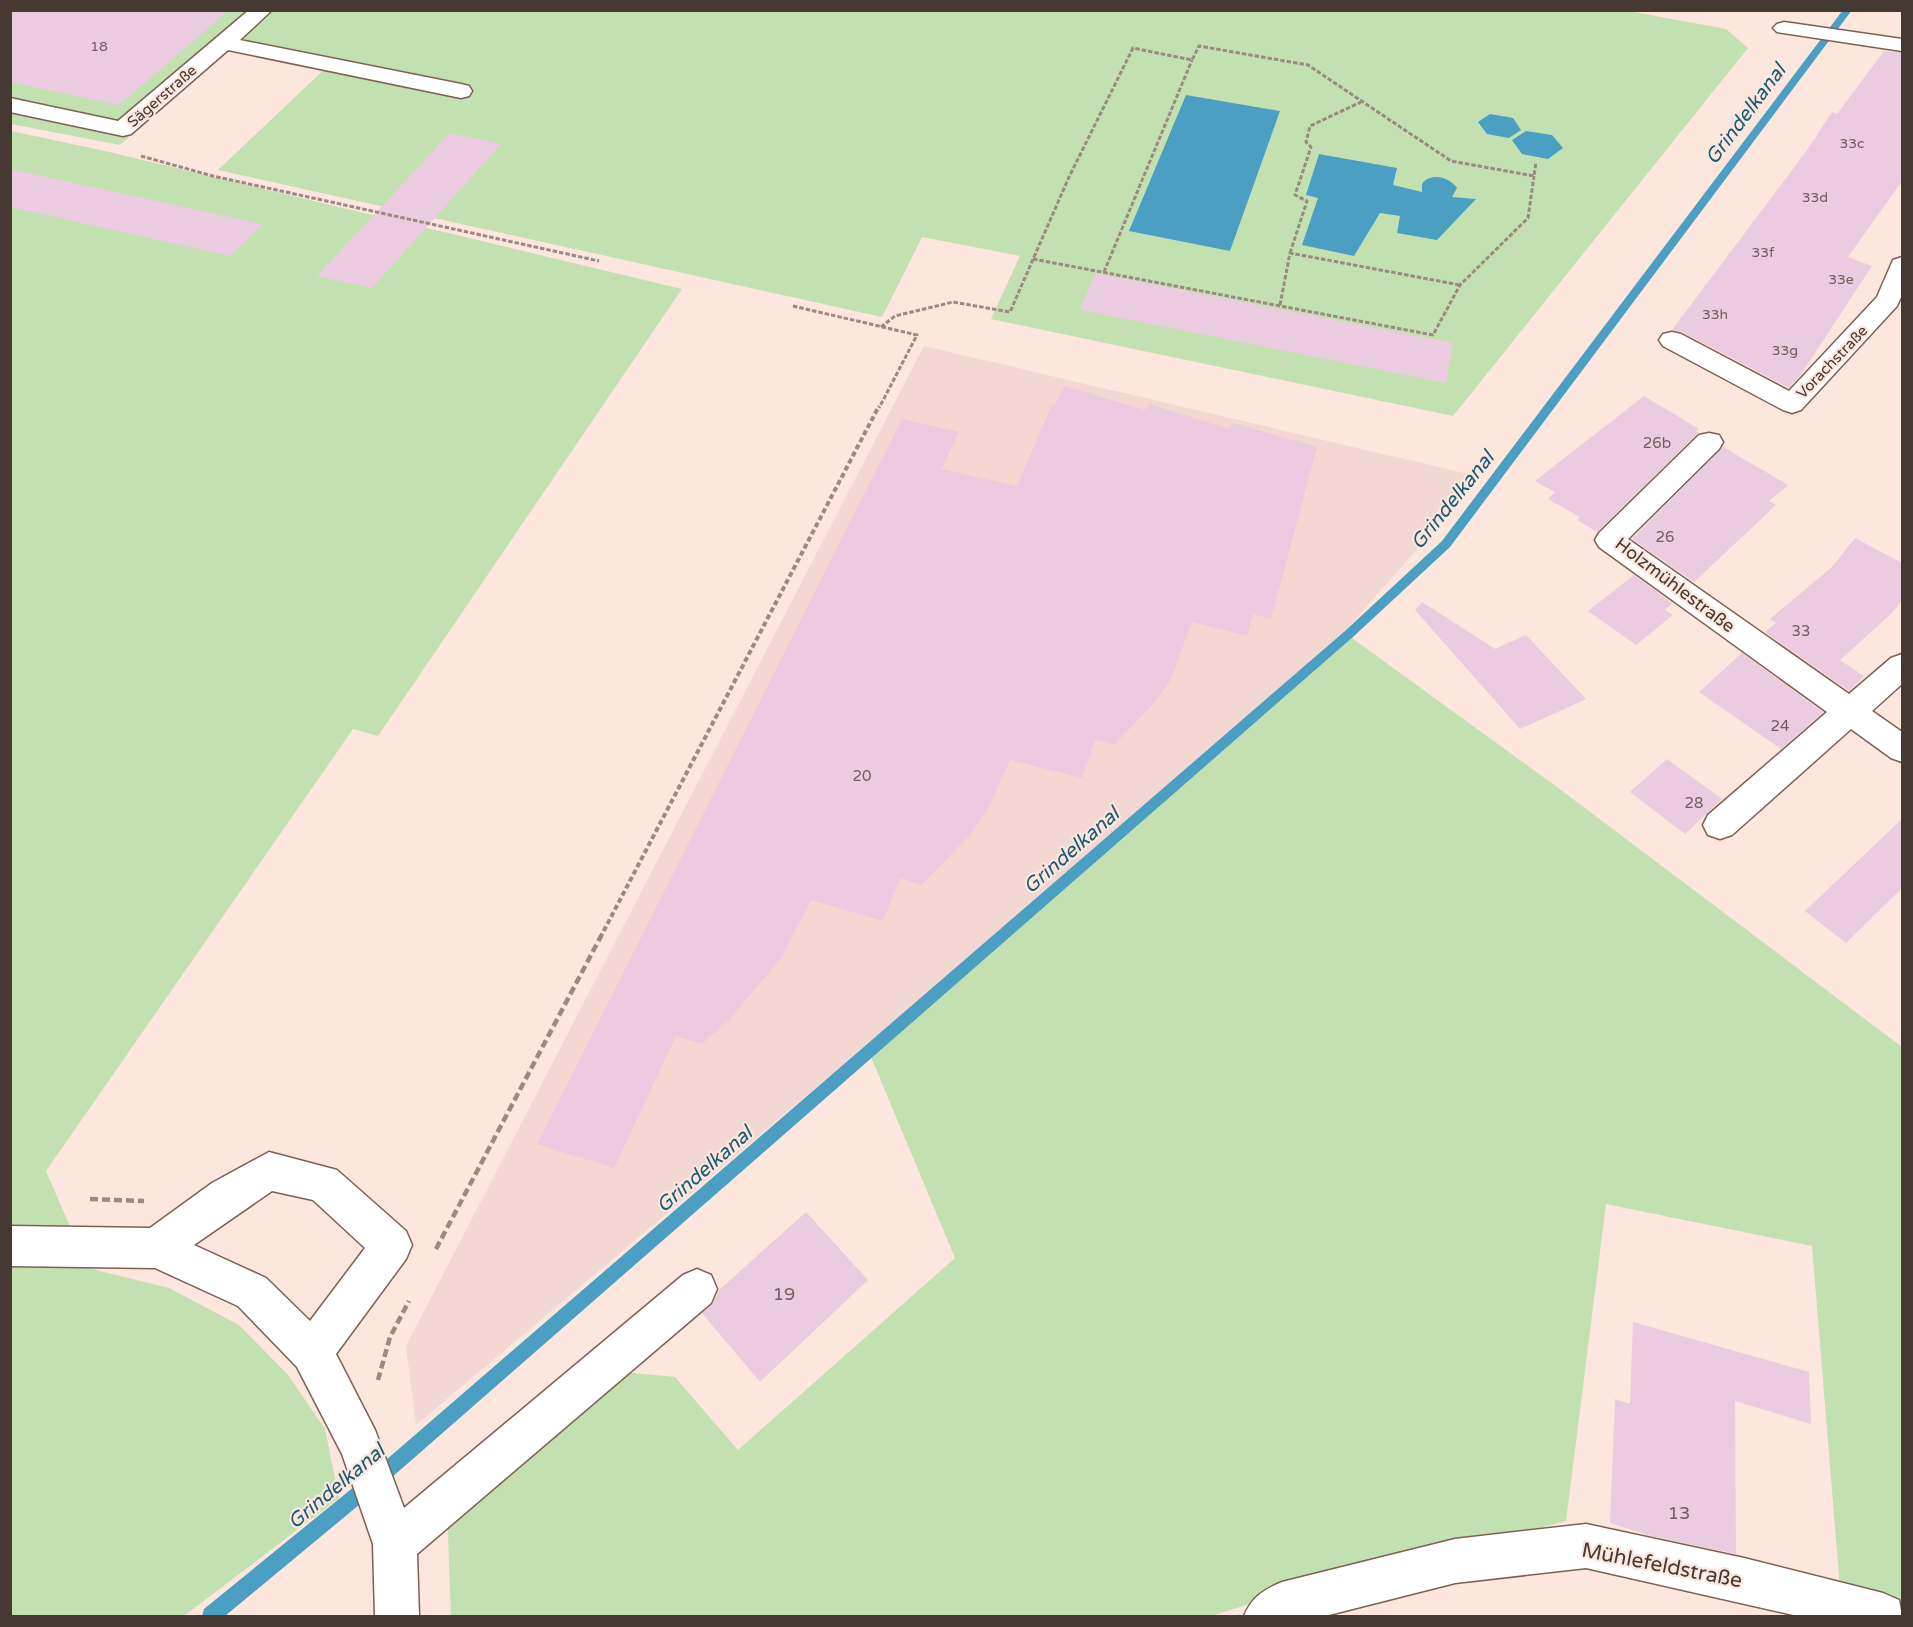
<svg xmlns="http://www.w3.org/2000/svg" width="1913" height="1627" font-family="'Varela Round',sans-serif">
<rect width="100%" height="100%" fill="#fce6dd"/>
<path fill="#f2d7d2" d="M924,346L1481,477L1345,631L864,1047L416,1425L406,1346Z"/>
<path fill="#c3e0b0" d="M1623,10L1726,29L1748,48L1453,416L991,319L1020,256L922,237L882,317L218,170L333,61L236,41L120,145L11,124L10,11Z
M11,131L105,151L682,289L378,736L353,729L46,1171L88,1268L169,1288L239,1325L288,1375L325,1429L339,1498L184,1616H11Z
M1352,638L1557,787L1902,1047V1604L1840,1588L1812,1246L1606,1204L1566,1521L1294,1590L1211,1616H451L447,1510L624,1372L675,1377L738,1450L955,1258L871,1057Z"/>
<path fill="#4a9fc2" d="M1186,95L1280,111L1230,251L1129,231Z
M1490,114L1513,118L1521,130L1509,138L1487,134L1478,122Z
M1526,131L1552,135L1563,148L1548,159L1522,154L1512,140Z
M1319,154L1397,168L1393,185L1422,192V184C1431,172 1449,177 1457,188L1452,197L1476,199L1437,240L1397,233L1400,216L1380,213L1354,256L1302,245L1318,198L1306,195Z"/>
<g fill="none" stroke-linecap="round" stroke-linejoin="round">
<path fill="#4a9fc2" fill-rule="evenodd" d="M1843,10H1852L1450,547L1353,637L383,1485L225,1616H202L204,1609L371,1473L1345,631L1442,541Z"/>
</g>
<path fill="#ebcbdf" d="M10,10H229L119,105L10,82Z
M1884,51L1902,53V181L1848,257L1872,266L1802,373L1789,388L1682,332L1672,330L1805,153L1832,112L1837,114Z
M450,133L501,144L372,288L317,276Z
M10,169L262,224L230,256L10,207Z
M1095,273L1453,343L1446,383L1080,310Z
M1064,386L1145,410L1149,404L1229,429L1232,423L1317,447L1271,619L1253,614L1247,636L1192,622L1171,679L1156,701L1114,745L1095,740L1082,778L1010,760L988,809L970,835L921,885L900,878L883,921L811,900L781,958L730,1019L702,1044L676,1036L614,1168L537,1144L902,419L959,432L941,469L1017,486L1052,405H1055Z
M1644,396L1699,429L1696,431L1698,433L1597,532L1577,520L1580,517L1548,499L1555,492L1535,481Z
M1723,447L1788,485L1769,501L1776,505L1694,582L1632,539Z
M1855,538L1902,563V600L1892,613L1840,660L1864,676L1849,691L1765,632L1776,623L1770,619L1832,567Z
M1634,575L1672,603L1665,610L1673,615L1636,645L1588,611Z
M1422,602L1495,649L1526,635L1586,699L1520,729L1415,610Z
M1742,653L1823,712L1781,749L1699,692Z
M1667,759L1722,799L1685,834L1630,792Z
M1902,819V888L1846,943L1805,911Z
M806,1212L868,1280L760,1382L702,1313L713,1304L719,1290Z
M1633,1322L1809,1372L1811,1424L1735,1401L1736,1554L1648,1535L1610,1523L1615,1399L1630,1404Z"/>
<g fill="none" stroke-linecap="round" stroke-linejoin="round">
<defs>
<path id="minor" d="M249,10H272L240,40L461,84L469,86L472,91L469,96L461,98L228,50L131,134L123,136L10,112V98L118,121Z
M1784,22L1902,39V51L1777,32L1773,28L1777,24Z
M1902,257V295L1897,306L1801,410L1792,413L1783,410L1663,346L1659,340L1663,334L1672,332L1681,334L1789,391L1877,297L1893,260Z
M1709,433L1719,435L1723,442L1719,449L1628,539L1849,694L1891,658L1902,654V684L1872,711L1902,732V762L1891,758L1851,729L1732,835L1720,839L1708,835L1703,825L1708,815L1827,712L1599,547L1595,540L1599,533L1699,435Z
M269,1152L337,1170L406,1231L412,1245L406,1259L336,1354L375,1430L404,1508L683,1275L697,1269L711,1275L717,1289L711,1303L417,1554L419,1616H375L373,1544L342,1454L297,1367L238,1306L155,1268L10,1266V1226L150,1228L212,1183ZM272,1191L313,1200L365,1248L310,1321L266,1278L194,1245Z
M1586,1524L1744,1558L1883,1593L1899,1600L1902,1616H1798L1586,1568L1455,1583L1325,1616H1244C1252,1597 1263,1590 1282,1582L1455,1539Z"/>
</defs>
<use href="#minor" stroke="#7e6053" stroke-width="3"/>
<path stroke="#9b8982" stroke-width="3" stroke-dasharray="4.5 2" stroke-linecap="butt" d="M141,156L213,176L599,261
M1290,253L1307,201L1295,195L1311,147L1306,142L1310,126L1361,102
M1033,259L1433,335L1460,285L1528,218L1534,176
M1104,272L1192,60
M1280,305L1290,253L1460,285
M793,306L917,335L879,408
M881,327L895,316L953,302L1010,312L1069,177L1133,48L1192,60L1199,46L1308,65L1451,161L1534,176L1536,162"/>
<path stroke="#9b8982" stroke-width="4" stroke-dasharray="5 3" stroke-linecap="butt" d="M600,938L879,406"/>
<path stroke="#9b8982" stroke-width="4.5" stroke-dasharray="8 4" stroke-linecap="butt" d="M90,1199L144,1201
M436,1249L601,936
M378,1380L390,1337L409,1301"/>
<use href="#minor" fill="#fff" fill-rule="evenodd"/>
</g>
<g text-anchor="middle" stroke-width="4.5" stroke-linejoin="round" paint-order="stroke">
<g font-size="14" fill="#6f5d5d">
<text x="99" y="51">18</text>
<text x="1852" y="148">33c</text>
<text x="1815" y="202">33d</text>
<text x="1763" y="257">33f</text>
<text x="1841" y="284">33e</text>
<text x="1715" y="319">33h</text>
<text x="1785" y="355">33g</text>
</g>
<g font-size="15" fill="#463832" stroke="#fce6dd">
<text transform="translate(162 96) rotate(-41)" y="5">Sägerstraße</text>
<text transform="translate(1832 362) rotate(-46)" y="5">Vorachstraße</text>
</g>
<g font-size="15" fill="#6f5d5d">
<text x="1657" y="448">26b</text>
<text x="1665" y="542">26</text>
<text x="1801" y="636">33</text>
<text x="1780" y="731">24</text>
<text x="862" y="781">20</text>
<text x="1694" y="808">28</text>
</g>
<g font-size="18" fill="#463832" stroke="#fce6dd">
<text transform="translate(1675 585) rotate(37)" y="6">Holzmühlestraße</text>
</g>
<g font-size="18" fill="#6f5d5d">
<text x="784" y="1300">19</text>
<text x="1679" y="1519">13</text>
</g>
<g font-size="20" font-style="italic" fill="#185a74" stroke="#fce6dd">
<text transform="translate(1745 114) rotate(-53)" y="7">Grindelkanal</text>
<text transform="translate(1452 500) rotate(-51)" y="7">Grindelkanal</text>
<text transform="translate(1071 850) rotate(-41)" y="7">Grindelkanal</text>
<text transform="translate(704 1169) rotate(-41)" y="7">Grindelkanal</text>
<text transform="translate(336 1486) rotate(-40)" y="7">Grindelkanal</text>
</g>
<g font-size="21" fill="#463832" stroke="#fce6dd">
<text transform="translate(1662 1565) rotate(11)" y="7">Mühlefeldstraße</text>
</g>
</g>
<rect width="1913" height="1627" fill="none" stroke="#463832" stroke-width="24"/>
</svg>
